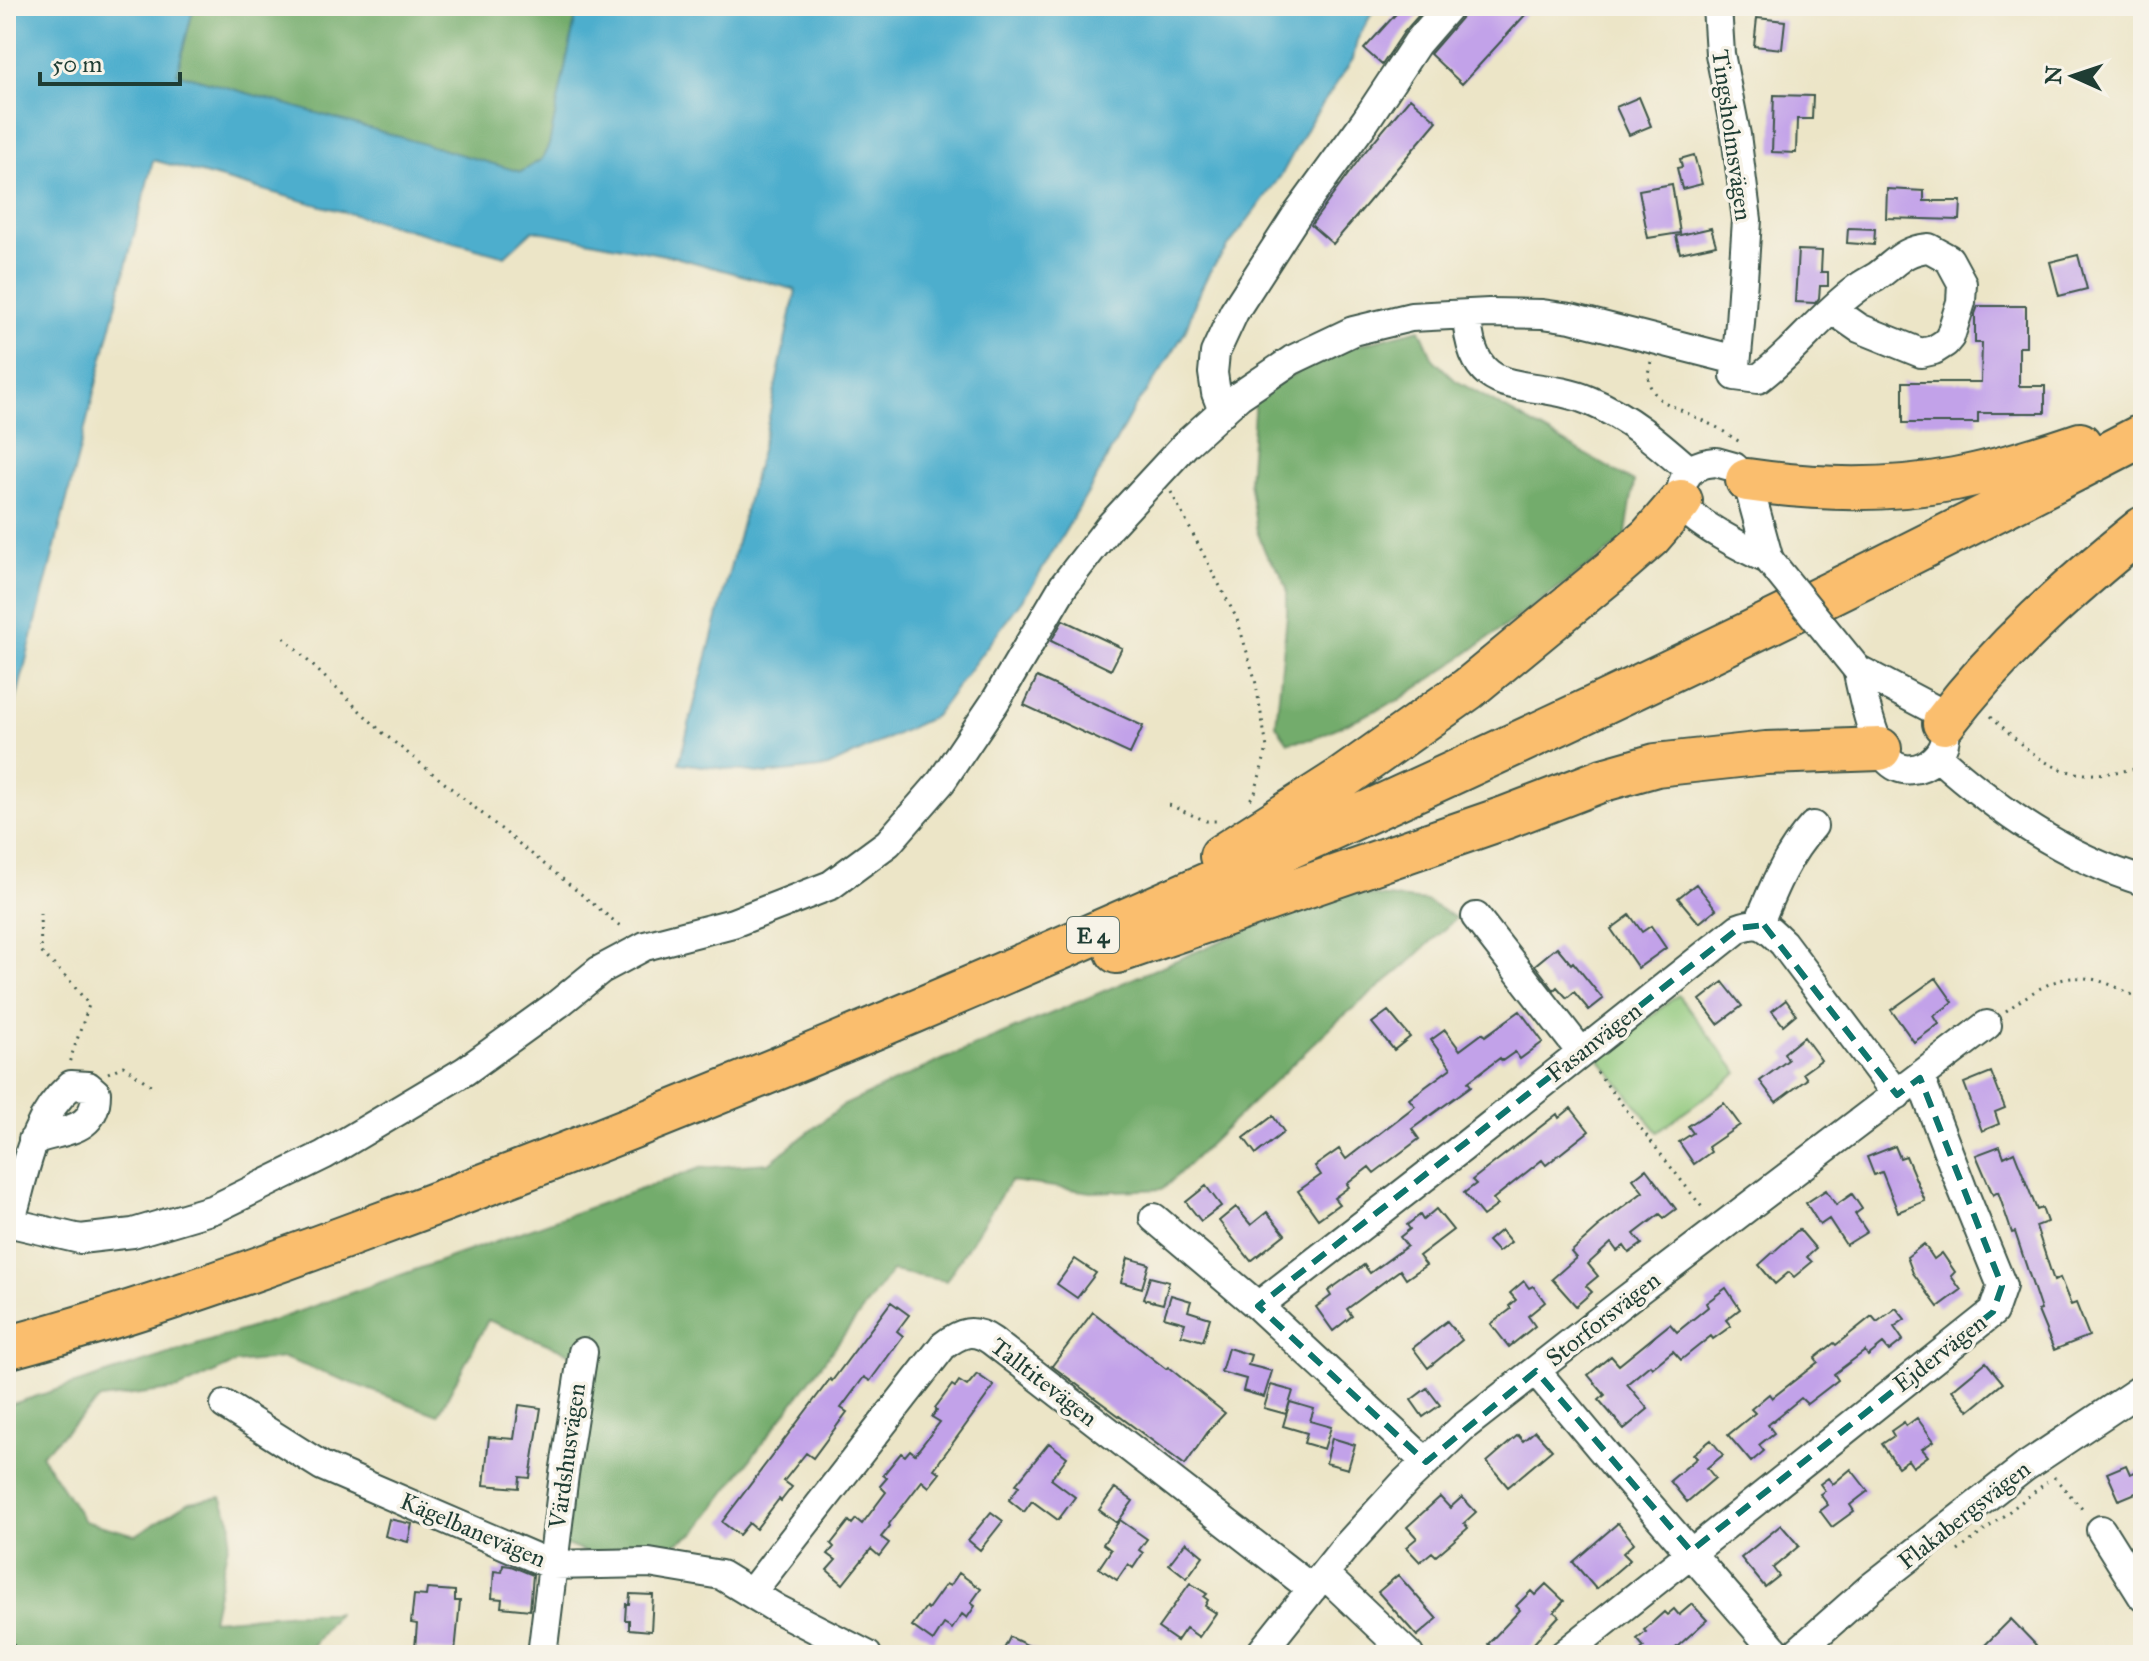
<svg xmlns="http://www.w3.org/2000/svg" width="2149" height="1661" font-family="'IM FELL Great Primer',serif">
<rect width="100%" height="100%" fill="#f7f3e8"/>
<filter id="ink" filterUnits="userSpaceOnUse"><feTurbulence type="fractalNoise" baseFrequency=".0125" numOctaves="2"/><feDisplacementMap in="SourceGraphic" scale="16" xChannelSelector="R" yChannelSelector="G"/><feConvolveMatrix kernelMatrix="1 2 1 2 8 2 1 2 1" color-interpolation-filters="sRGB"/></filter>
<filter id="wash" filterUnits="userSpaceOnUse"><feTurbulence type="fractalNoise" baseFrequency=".006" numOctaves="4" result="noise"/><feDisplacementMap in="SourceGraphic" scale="32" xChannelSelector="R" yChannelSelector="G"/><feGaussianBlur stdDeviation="1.8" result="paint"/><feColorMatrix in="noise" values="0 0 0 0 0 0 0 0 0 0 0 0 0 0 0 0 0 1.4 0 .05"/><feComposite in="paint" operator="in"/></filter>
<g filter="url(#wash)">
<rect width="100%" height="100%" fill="#ece5c7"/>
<path fill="#8fc87c" stroke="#578258" stroke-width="2" d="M1678,995L1738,1073L1658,1132L1600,1060L1608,1050Z"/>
<path fill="#73ac6c" stroke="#497450" stroke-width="2" d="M194,6H578L549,145L542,159L521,172L177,73Z
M1420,329L1433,359L1455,380L1634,482L1625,540L1451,665L1399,700L1312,739L1288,742L1276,725L1287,615V588L1280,572L1266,554L1257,531L1249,481L1255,398L1330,352Z
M1336,892L1426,901L1456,918L1405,966L1335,1023L1163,1189L1092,1192L1010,1181L946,1281L892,1271L695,1533L663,1550L592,1555L548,1538L575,1355L488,1320L438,1415L284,1358L235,1363L179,1389L100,1399L41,1455L84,1521L136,1535L189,1502L221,1497L232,1525L212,1620L297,1613H337L305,1655H6V1406L275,1320L700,1168L769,1163L842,1106L942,1060Z"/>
<path fill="#4eaecd" stroke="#367680" stroke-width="2" d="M6,6H194L177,73L521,172L542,159L549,145L578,6H1376L1357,40L1353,59L1309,124L1282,174L1210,271L1197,297L1185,332L1157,377L1134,408L1089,491L1033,585L935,716L828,767L767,774L679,763L766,431L796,290L675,257L533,230L505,256L153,160L6,740Z"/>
<g id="blocks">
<path fill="#c2a2e9" d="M1403,6H1427L1404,32L1382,65L1364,49Z
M1466,6H1518L1526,14L1462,84L1430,54L1462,17Z
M1757,18L1785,21L1782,49L1754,46Z
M1774,95L1813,96L1812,119H1797L1796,153L1772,152Z
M1639,97L1651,126L1629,135L1616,107Z
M1410,98L1437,121L1333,244L1311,225L1363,154Z
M1694,155L1702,184L1682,189L1677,168L1682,167L1680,159Z
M1672,184L1680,233L1648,238L1639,190Z
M1887,189L1924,191V201H1961L1960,220L1886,218Z
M1711,228L1716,245L1680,253L1676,236Z
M1848,228L1875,229L1874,245L1847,243Z
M1798,250L1822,251L1821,272H1828V286H1820L1819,298L1815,303L1795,302Z
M2078,255L2087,289L2059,296L2050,262Z
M1978,306H2026V347H2019V386H2045V413H1978V423H1903V382H1981L1982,343H1975V314Z
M1063,620L1122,648L1111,670L1051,641Z
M1037,677L1143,726L1130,754L1024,705Z
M1696,884L1716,909L1699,923L1678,898Z
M1630,915L1642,932L1651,926L1666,948L1638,968L1611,929Z
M1557,947L1571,964L1573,962L1603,999L1589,1010L1574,992L1567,998L1557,987L1554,990L1535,965Z
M1936,978L1953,1002L1934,1016L1939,1024L1914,1042L1891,1010Z
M1723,982L1742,1006L1718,1024L1700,1000Z
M1786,1000L1796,1014L1783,1025L1772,1011Z
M1388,1011L1410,1037L1394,1050L1372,1023Z
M1520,1011L1543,1042L1520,1059L1515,1052L1502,1061L1500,1058L1468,1082L1471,1086L1412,1129L1419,1139L1374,1173L1369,1167L1347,1184L1349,1187L1334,1198L1339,1204L1318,1219L1298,1191L1321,1175L1315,1166L1339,1149L1346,1159L1415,1106L1409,1099L1451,1068L1431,1040L1445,1030L1460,1050L1483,1033L1485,1036Z
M1804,1037L1821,1060L1803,1073L1807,1079L1776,1102L1760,1081L1788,1060L1784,1053Z
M1991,1072L2005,1108L1995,1112L1999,1124L1982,1131L1964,1083Z
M1724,1103L1740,1125L1708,1147L1711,1152L1694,1164L1679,1142L1693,1133L1688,1126Z
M1571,1108L1589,1131L1546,1165L1542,1160L1493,1199L1498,1205L1483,1216L1464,1193L1476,1184L1472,1180L1557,1114L1559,1118Z
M1273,1116L1284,1132L1256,1154L1244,1138Z
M1895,1146L1900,1158L1906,1156L1925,1201L1898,1212L1882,1172L1874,1175L1867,1157Z
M2000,1146L2004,1157L2014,1152L2037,1210L2042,1208L2047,1222L2036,1226L2054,1281L2060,1278L2071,1305L2076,1303L2089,1336L2054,1350L2038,1311L2041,1310L2015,1232L2012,1233L1998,1192L1993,1195L1976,1155Z
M1646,1169L1676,1209L1664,1218L1660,1214L1634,1234L1642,1244L1629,1253L1624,1246L1617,1251L1611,1243L1588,1264L1598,1276L1586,1286L1592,1292L1576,1306L1552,1279L1576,1258L1571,1252L1599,1227L1598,1226L1643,1192L1633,1179Z
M1206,1186L1221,1206L1201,1221L1186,1202Z
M1826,1190L1836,1205L1852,1194L1862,1209L1855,1214L1867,1232L1846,1245L1829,1219L1820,1225L1806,1203Z
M1236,1207L1251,1225L1267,1212L1285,1234L1251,1261L1219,1221Z
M1436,1209L1453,1230L1419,1256L1426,1265L1406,1279L1400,1270L1347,1309L1352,1316L1333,1331L1316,1307L1331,1296L1328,1291L1364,1265L1370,1273L1407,1246L1400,1237L1410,1229L1407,1225L1420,1215L1423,1220Z
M1799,1229L1816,1249L1807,1257L1812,1262L1794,1277L1789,1272L1775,1284L1759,1265Z
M1501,1230L1511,1242L1498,1252L1488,1241Z
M1924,1244L1934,1259L1942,1253L1955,1272L1951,1276L1961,1290L1938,1307L1913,1273L1907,1257Z
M1128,1258L1149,1264L1142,1288L1121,1282Z
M1075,1259L1096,1273L1077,1298L1057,1284Z
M1150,1277L1169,1282L1163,1304L1143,1299Z
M1524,1281L1529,1288L1533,1286L1545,1302L1528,1316L1535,1326L1509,1347L1491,1324L1511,1309L1509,1306L1516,1300L1510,1293Z
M1726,1288L1740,1309L1726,1320L1731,1326L1713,1339L1711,1336L1681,1360L1673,1351L1652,1368L1650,1365L1627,1384L1648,1409L1624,1429L1599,1400L1605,1395L1588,1375L1611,1356L1619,1365L1670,1324L1677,1332L1708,1307L1706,1303Z
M1171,1295L1191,1301L1188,1311L1210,1318L1203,1341L1181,1335L1185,1323L1164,1317Z
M891,1302L909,1315L897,1331L903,1336L870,1381L864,1377L841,1408L847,1412L813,1458L806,1453L784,1481L792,1487L781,1501L779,1499L756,1529L749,1523L739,1535L722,1522L830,1379L832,1381Z
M1896,1308L1905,1319L1894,1327L1903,1340L1889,1351L1883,1344L1868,1356L1865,1351L1834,1374L1838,1380L1807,1404L1801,1398L1768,1425L1774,1433L1759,1445L1764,1451L1751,1462L1728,1435L1755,1413L1751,1409L1769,1394L1772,1398L1818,1362L1815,1358L1834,1343L1836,1345L1872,1316L1877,1322Z
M1093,1312L1166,1369L1168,1367L1225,1413L1210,1429L1185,1465L1052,1366Z
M1447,1321L1462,1340L1428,1368L1413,1348Z
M1228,1348L1251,1355L1248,1365L1272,1371L1264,1397L1243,1391L1246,1379L1221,1372Z
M1986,1362L2003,1383L1969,1411L1952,1390Z
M977,1374L994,1386L934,1469L940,1473L929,1487L922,1481L889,1524L890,1526L881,1537L889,1543L879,1556L871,1549L843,1584L827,1570L836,1560L828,1554L834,1547L831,1544L849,1521L852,1524L856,1519L862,1524L886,1492L880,1486L887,1478L883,1475L901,1453L905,1456L910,1450L915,1454L940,1422L932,1417L937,1410L935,1408L952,1385L955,1387L959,1381L967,1386Z
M1271,1385L1293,1391L1286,1414L1264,1408Z
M1427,1388L1440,1405L1423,1417L1411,1400Z
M1290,1402L1314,1409L1310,1421L1331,1427L1324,1449L1304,1443L1307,1433L1283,1426Z
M519,1405L541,1408L530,1478L520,1477L519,1488L484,1485L489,1437L514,1439Z
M1917,1418L1934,1441L1922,1449L1928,1456L1913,1467L1908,1460L1898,1467L1882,1444L1894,1436L1891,1431L1904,1422L1906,1426Z
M1535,1431L1552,1450L1508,1487L1487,1462L1518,1435L1523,1441Z
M1332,1438L1355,1445L1348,1469L1326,1463Z
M1711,1440L1723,1455L1707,1468L1715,1478L1687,1502L1670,1481L1697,1458L1693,1454Z
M1049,1443L1067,1457L1051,1479L1075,1497L1058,1520L1032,1501L1024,1512L1009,1500L1019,1486L1016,1484Z
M2126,1465L2130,1474L2143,1469V1490L2119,1500L2107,1473Z
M1851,1469L1868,1491L1850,1505L1854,1511L1832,1527L1820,1511L1828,1505L1820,1494L1825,1491L1820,1484L1828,1478L1833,1484Z
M1115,1488L1133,1501L1117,1523L1099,1510Z
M1440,1497L1450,1508L1462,1497L1476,1512L1464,1523L1468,1528L1451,1543L1436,1556L1432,1552L1420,1562L1406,1547L1417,1538L1407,1527Z
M991,1512L1003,1521L980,1550L968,1540Z
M389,1519L412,1524L408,1542L385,1536Z
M1120,1520L1147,1539L1139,1550L1143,1553L1133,1568L1128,1564L1117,1580L1099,1568L1111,1550L1103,1544Z
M1618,1523L1634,1543L1623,1553L1630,1560L1596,1589L1573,1562Z
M1781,1525L1799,1546L1773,1568L1779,1576L1765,1587L1741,1558Z
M1186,1542L1203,1556L1187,1578L1169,1564Z
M503,1565L511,1566L533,1575L530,1610L501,1607L502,1599L492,1598L494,1571L502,1572Z
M959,1573L981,1589L971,1603L975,1606L967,1618L962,1614L952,1629L944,1624L933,1641L912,1626L926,1607L928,1609L946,1584L950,1586Z
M1398,1575L1437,1619L1417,1636L1378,1592Z
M1190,1583L1207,1594L1204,1597L1208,1600L1205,1606L1216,1613L1199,1637L1186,1628L1177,1641L1158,1628Z
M1546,1584L1564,1601L1554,1612L1559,1616L1523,1655H1499L1488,1644L1520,1610L1516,1606L1531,1591L1535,1595Z
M427,1589L455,1591V1601H460L455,1652L415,1648L417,1624L411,1623L414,1595L426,1596Z
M630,1594L653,1595L651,1631L629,1629V1620H625L626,1604H629Z
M1692,1604L1707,1620L1668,1655H1635L1644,1647L1637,1639L1646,1632L1644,1630L1664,1612L1667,1615L1674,1609L1679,1615Z
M2011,1619L2036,1645L2025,1655H1993L1984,1646Z
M1010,1637L1048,1655H1001Z"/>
</g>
</g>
<g filter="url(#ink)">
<use href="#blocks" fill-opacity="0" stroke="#3e564a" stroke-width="2"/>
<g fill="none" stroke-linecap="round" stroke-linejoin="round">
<defs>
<path id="minor" d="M1717,6L1720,54L1736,135L1747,220L1740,323L1735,376L1758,379C1793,353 1820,316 1855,290C1861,285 1869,281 1876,277C1896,263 1903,250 1929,248L1949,259L1962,283L1961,302L1950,337L1945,343L1934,350L1921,353L1859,328L1833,310
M1467,315C1471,407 1530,375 1590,401C1630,418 1658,443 1690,471
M1223,411L1216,393L1213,373L1215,353L1234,312L1296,216L1366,120L1417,43L1449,6
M1716,462L1734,467L1747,480L1769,560C1751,552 1690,521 1683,505C1679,497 1681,488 1684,480C1690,467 1702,463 1716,462Z
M1857,669L1935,710C1968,745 1914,790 1887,759C1872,742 1862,691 1857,669Z
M1938,757C1999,811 2064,857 2143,881
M1476,917L1581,1052
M1759,923C1773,888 1787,854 1813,826
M6,1217L20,1225L80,1239L133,1233L214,1209L324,1155L465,1071L558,1004L600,970L645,946L733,923L831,885L888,843L941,782L995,702L1064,585L1109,527L1186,444L1239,396L1292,360L1353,331L1411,317L1489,313L1542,314L1571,318L1736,360
M1154,1218L1258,1306L1426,1462
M11,1220C26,1170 30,1122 71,1085L88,1086L96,1093C96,1133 63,1129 33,1140
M1258,1306L1462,1148L1739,928C1762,919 1767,928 1783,943L1897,1095
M1536,1371L1617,1468L1779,1655
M225,1405L322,1466L552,1565L649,1563L721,1575L777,1609L867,1655
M2101,1530L2143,1597
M1324,1574L1409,1655
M751,1593L943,1346C961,1332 973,1328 992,1341L1312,1589
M542,1655L564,1474L583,1352
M1259,1655L1342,1551L1405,1482L1462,1428L1623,1302L1987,1025
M1563,1655L1993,1312L2002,1286L1962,1188L1920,1078
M1794,1655L1870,1588L2025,1467L2143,1388"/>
<path id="highway" d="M1747,480C1815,490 1887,492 1955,479C1998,471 2039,458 2080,444
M1944,723C2001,648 2070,587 2143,528
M1221,856L1344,777L1468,689L1610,572L1650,537L1681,501
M1117,952L1507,817L1603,780L1656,765L1766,753L1880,749
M6,1348C130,1315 252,1272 372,1227C555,1160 736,1087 915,1011C1332,834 1742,644 2143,435"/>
</defs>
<use href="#minor" stroke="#3e564a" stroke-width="32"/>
<use href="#highway" stroke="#3e564a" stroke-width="46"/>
<path stroke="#3e564a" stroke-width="3" stroke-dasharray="2 6" stroke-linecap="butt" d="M1651,362C1645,378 1649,390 1662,401L1718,428L1743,444
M1171,492L1237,619L1255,679L1267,748L1255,793L1249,801
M284,638L383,733L624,929
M1991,716C2019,742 2045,772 2086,774C2105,775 2124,770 2143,768
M1169,805L1206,821H1219
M40,913L41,952L70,981L89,1005L69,1063
M2006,1011C2060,970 2084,967 2143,1001
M1597,1072L1705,1211
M108,1073L123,1066L155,1088
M2054,1477L2085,1512
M1958,1551L2047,1482
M6,1640L33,1655"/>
<use href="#minor" stroke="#fff" stroke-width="28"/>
<use href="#highway" stroke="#fabe6e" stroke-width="42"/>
<defs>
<path id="minor-bridge" d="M1769,560L1857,669"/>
</defs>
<use href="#minor-bridge" stroke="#3e564a" stroke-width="32" stroke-linecap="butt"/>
<use href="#minor-bridge" stroke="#fff" stroke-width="28"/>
</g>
</g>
<path fill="none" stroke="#0f766e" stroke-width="6" stroke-dasharray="16 10" stroke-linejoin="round" d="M1764,925L1897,1095L1920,1078L2002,1286L1993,1312L1691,1551L1536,1371L1426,1462L1258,1306L1739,928Z"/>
<g text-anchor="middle" stroke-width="7" stroke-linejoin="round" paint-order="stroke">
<rect fill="#f7f3e8" stroke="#60746a" stroke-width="2" x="1067" y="917" width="52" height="36" rx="6"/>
<g font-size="22" font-weight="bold" fill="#1f3d34">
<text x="1093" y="943">E 4</text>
</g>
<g font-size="24" fill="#1f3d34" stroke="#f7f3e8">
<text transform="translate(1732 135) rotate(82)" y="8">Tingsholmsvägen</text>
<text transform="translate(1594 1042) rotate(-38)" y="8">Fasanvägen</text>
<text transform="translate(1603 1319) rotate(-38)" y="8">Storforsvägen</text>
<text transform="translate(1940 1353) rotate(-38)" y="8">Ejdervägen</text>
<text transform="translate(1044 1382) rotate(38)" y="8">Talltitevägen</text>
<text transform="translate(567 1456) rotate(-82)" y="8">Värdshusvägen</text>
<text transform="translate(1964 1515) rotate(-38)" y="8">Flakabergsvägen</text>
<text transform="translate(473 1530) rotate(23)" y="8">Kägelbanevägen</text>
</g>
</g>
<rect width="2149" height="1661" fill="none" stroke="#f7f3e8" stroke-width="32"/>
<g transform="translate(2073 76) rotate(273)" stroke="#f7f3e8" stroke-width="6" paint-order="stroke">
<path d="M0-6L14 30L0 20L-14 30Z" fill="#1f3d34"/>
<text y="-12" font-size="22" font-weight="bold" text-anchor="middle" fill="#1f3d34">N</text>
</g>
<path d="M40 72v12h140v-12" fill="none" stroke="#1f3d34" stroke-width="4"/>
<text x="52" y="72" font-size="24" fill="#1f3d34" stroke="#f7f3e8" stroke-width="6" paint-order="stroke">50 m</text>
</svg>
